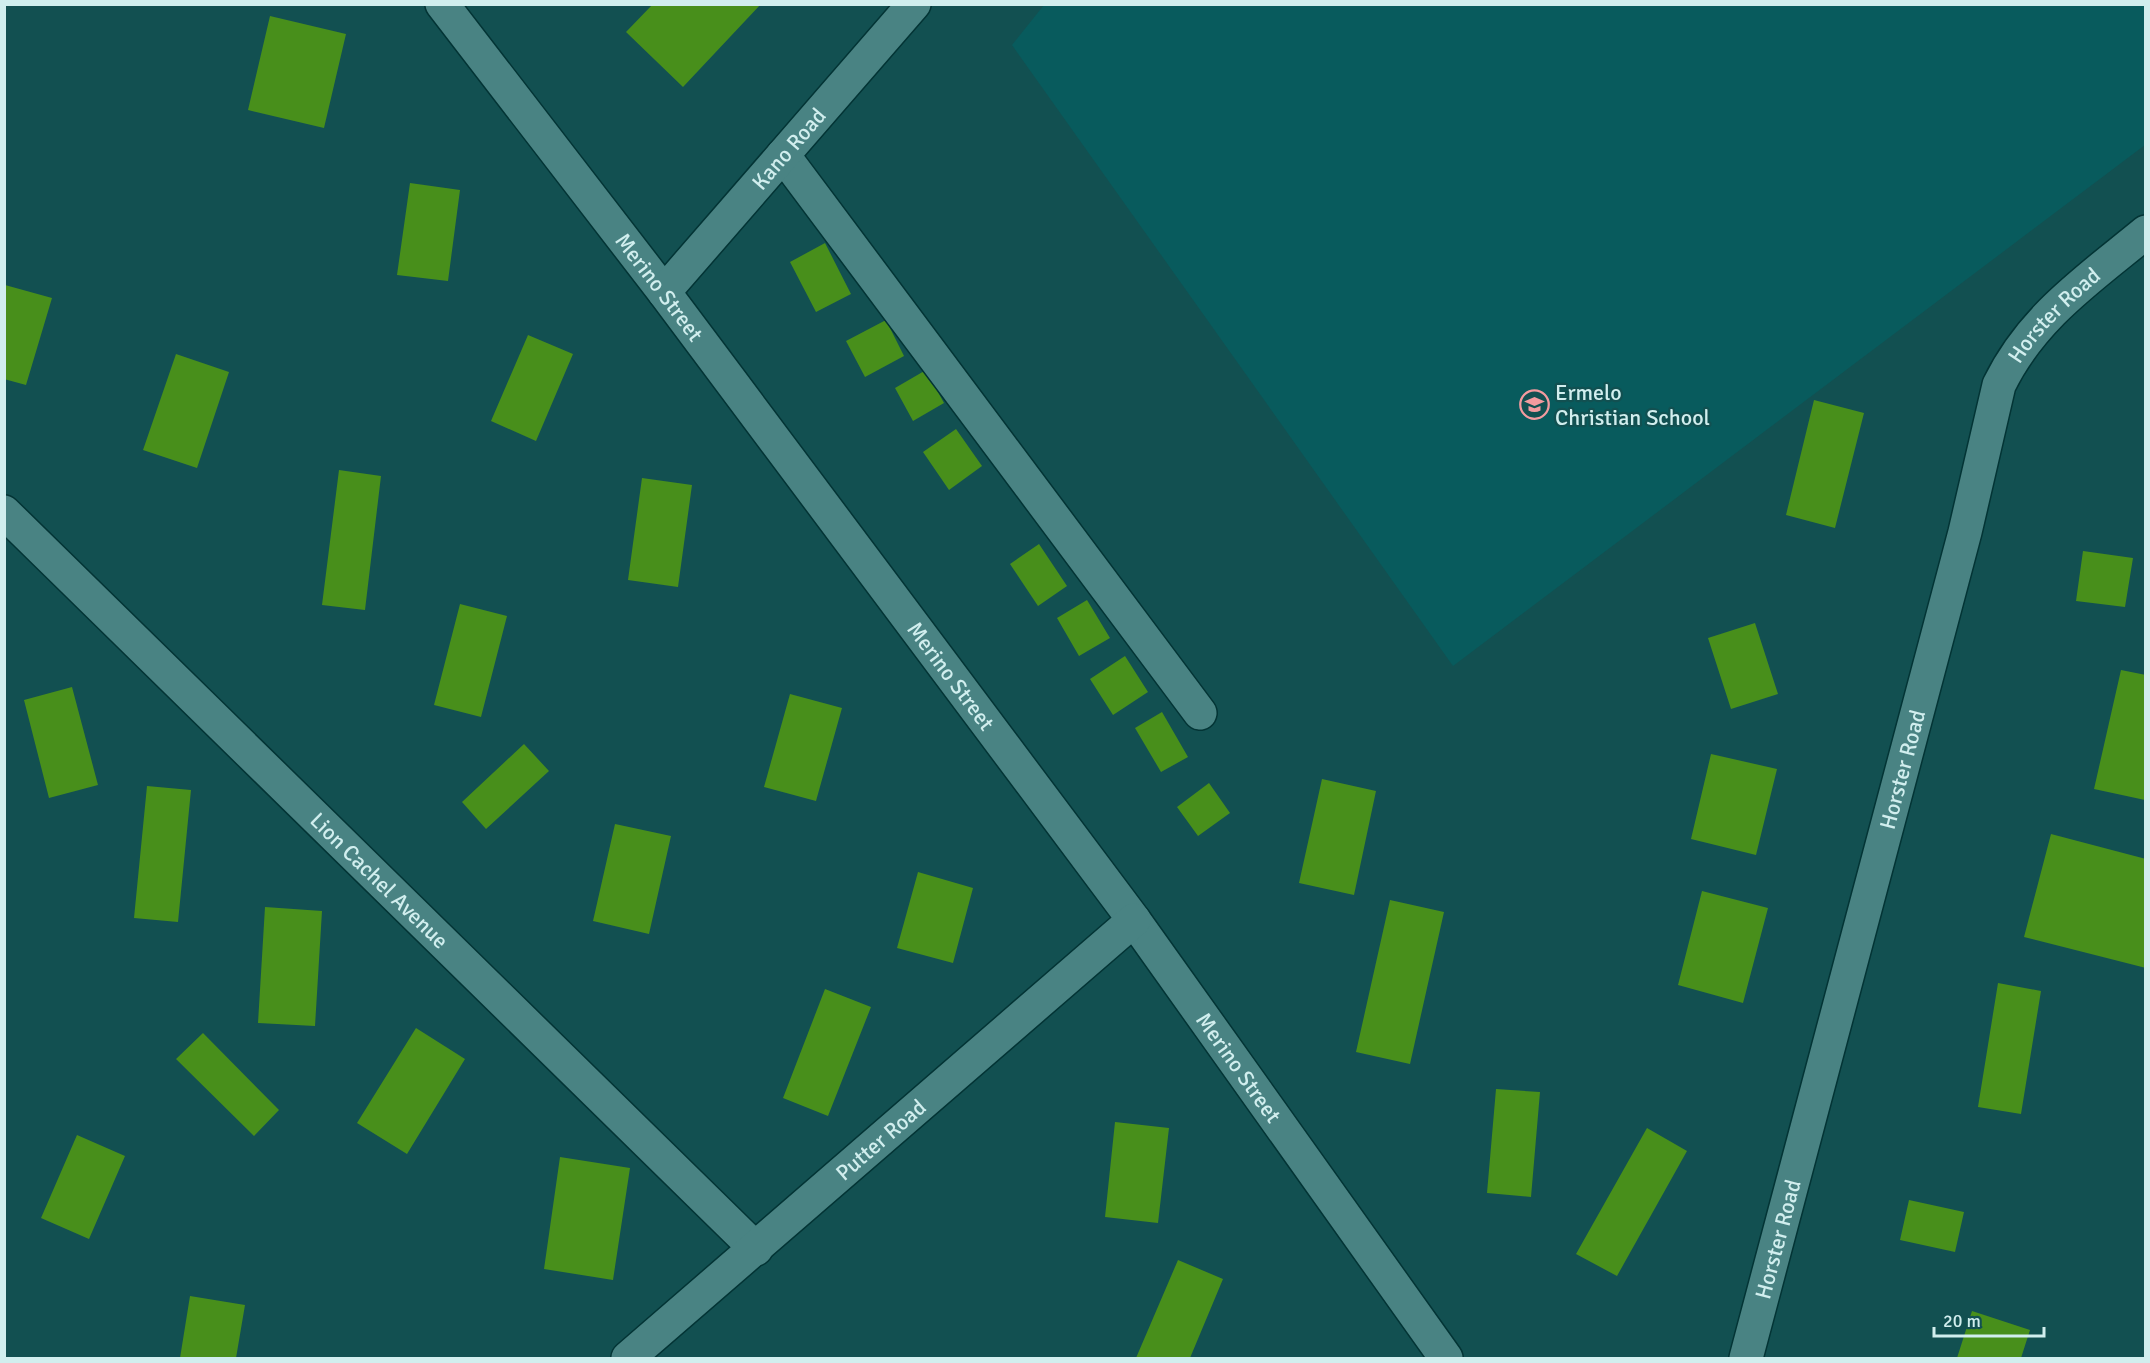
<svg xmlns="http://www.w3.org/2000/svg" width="2150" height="1363" font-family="Signika,sans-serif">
<rect width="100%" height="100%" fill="#125051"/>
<path fill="#085b5d" d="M1044,5H2145V145L1453,666L1012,45Z"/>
<path fill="#488f1b" d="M653,4H761L683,87L626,32Z
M270,16L346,34L324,128L248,110Z
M410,183L460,190L448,281L397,275Z
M825,243L851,294L816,312L790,262Z
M5,285L52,298L26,385L4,379Z
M886,320L904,356L865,377L846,341Z
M528,335L573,354L536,441L491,421Z
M176,354L229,372L197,468L143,450Z
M926,370L944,403L913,421L895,388Z
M1814,400L1864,413L1835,528L1786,515Z
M956,429L982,466L949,490L923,452Z
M339,470L381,476L365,610L322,605Z
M642,478L692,485L678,587L628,580Z
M1039,544L1067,586L1038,606L1010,564Z
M2083,551L2133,558L2125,607L2076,601Z
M1087,600L1110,638L1079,656L1057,618Z
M460,604L507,616L481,717L434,705Z
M1755,623L1778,694L1731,709L1708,638Z
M1125,656L1148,692L1113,715L1090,679Z
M2121,670L2146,675L2145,800L2094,789Z
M72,687L98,785L49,798L24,700Z
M790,694L842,708L816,801L764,787Z
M1162,712L1188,757L1161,772L1135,728Z
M524,744L549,771L486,829L462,802Z
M1711,754L1777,769L1756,855L1691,839Z
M1322,779L1376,791L1354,895L1299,883Z
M1209,783L1230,813L1198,836L1177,807Z
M147,786L191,790L178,922L134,918Z
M615,824L671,836L649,934L593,921Z
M2051,834L2146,859V968L2024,937Z
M918,872L973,888L953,963L897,948Z
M1702,891L1768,908L1743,1003L1678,985Z
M1390,900L1444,912L1410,1064L1356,1052Z
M265,907L322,911L315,1026L258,1023Z
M1998,983L2041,991L2021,1114L1978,1107Z
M825,989L871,1007L828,1116L783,1098Z
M416,1028L465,1059L407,1154L357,1123Z
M203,1033L279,1110L254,1136L176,1059Z
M1496,1089L1540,1092L1531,1197L1487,1193Z
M1115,1122L1169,1128L1158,1223L1105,1217Z
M1647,1128L1687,1151L1617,1276L1576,1254Z
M77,1135L125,1156L89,1239L41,1218Z
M560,1157L630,1168L613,1280L544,1269Z
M1909,1200L1964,1212L1955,1252L1900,1240Z
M1178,1260L1223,1279L1190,1358H1136Z
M190,1296L245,1305L236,1358H180Z
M1972,1311L2030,1330L2021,1358H1957Z"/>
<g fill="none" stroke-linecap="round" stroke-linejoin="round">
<defs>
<g id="minor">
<path id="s1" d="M442,4L664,292L1134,920L1446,1358"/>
<path d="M783,155L1200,713"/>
<path id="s2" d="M664,292L914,4"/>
<path id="s3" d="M4,512L756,1249"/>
<path id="s4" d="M628,1358L1134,920"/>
<path id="s5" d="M1746,1358L1965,532L1999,385C2032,317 2089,279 2146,232"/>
</g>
</defs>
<use href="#minor" stroke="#033435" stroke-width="36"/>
<use href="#minor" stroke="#498383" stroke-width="33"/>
</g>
<defs>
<symbol id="school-ring" viewBox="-11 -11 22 22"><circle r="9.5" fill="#125051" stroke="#f49b9f" stroke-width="1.5"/><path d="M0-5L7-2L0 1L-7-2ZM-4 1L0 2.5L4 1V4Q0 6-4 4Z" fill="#f49b9f"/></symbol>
</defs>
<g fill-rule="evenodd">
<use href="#school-ring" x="1518" y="388" width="33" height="33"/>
</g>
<g text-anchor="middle" stroke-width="4.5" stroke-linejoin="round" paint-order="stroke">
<g font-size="22" fill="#d1eeee" stroke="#125051">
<text dy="8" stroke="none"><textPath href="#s2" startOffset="190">Kano Road</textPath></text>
<text dy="8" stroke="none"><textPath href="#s1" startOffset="357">Merino Street</textPath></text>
<text dy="8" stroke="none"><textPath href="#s5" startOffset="1095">Horster Road</textPath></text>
<text dy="8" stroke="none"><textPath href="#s1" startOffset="843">Merino Street</textPath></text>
<text dy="8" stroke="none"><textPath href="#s5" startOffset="609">Horster Road</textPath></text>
<text dy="8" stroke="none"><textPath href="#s3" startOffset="526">Lion Cachel Avenue</textPath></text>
<text dy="8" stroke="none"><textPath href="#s1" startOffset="1329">Merino Street</textPath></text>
<text dy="8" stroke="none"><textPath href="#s4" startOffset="334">Putter Road</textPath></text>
<text dy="8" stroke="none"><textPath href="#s5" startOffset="123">Horster Road</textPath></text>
</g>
<g font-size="22" fill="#d1eeee" stroke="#125051" text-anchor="start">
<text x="1555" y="400">Ermelo<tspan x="1555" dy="25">Christian School</tspan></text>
</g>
</g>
<rect width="2150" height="1363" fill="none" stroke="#d1eeee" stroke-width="12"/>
<path d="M1934 1327v9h110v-9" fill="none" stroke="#d1eeee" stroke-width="3"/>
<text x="1943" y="1327" font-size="18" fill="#d1eeee" stroke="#125051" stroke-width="4.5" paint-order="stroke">20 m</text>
</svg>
